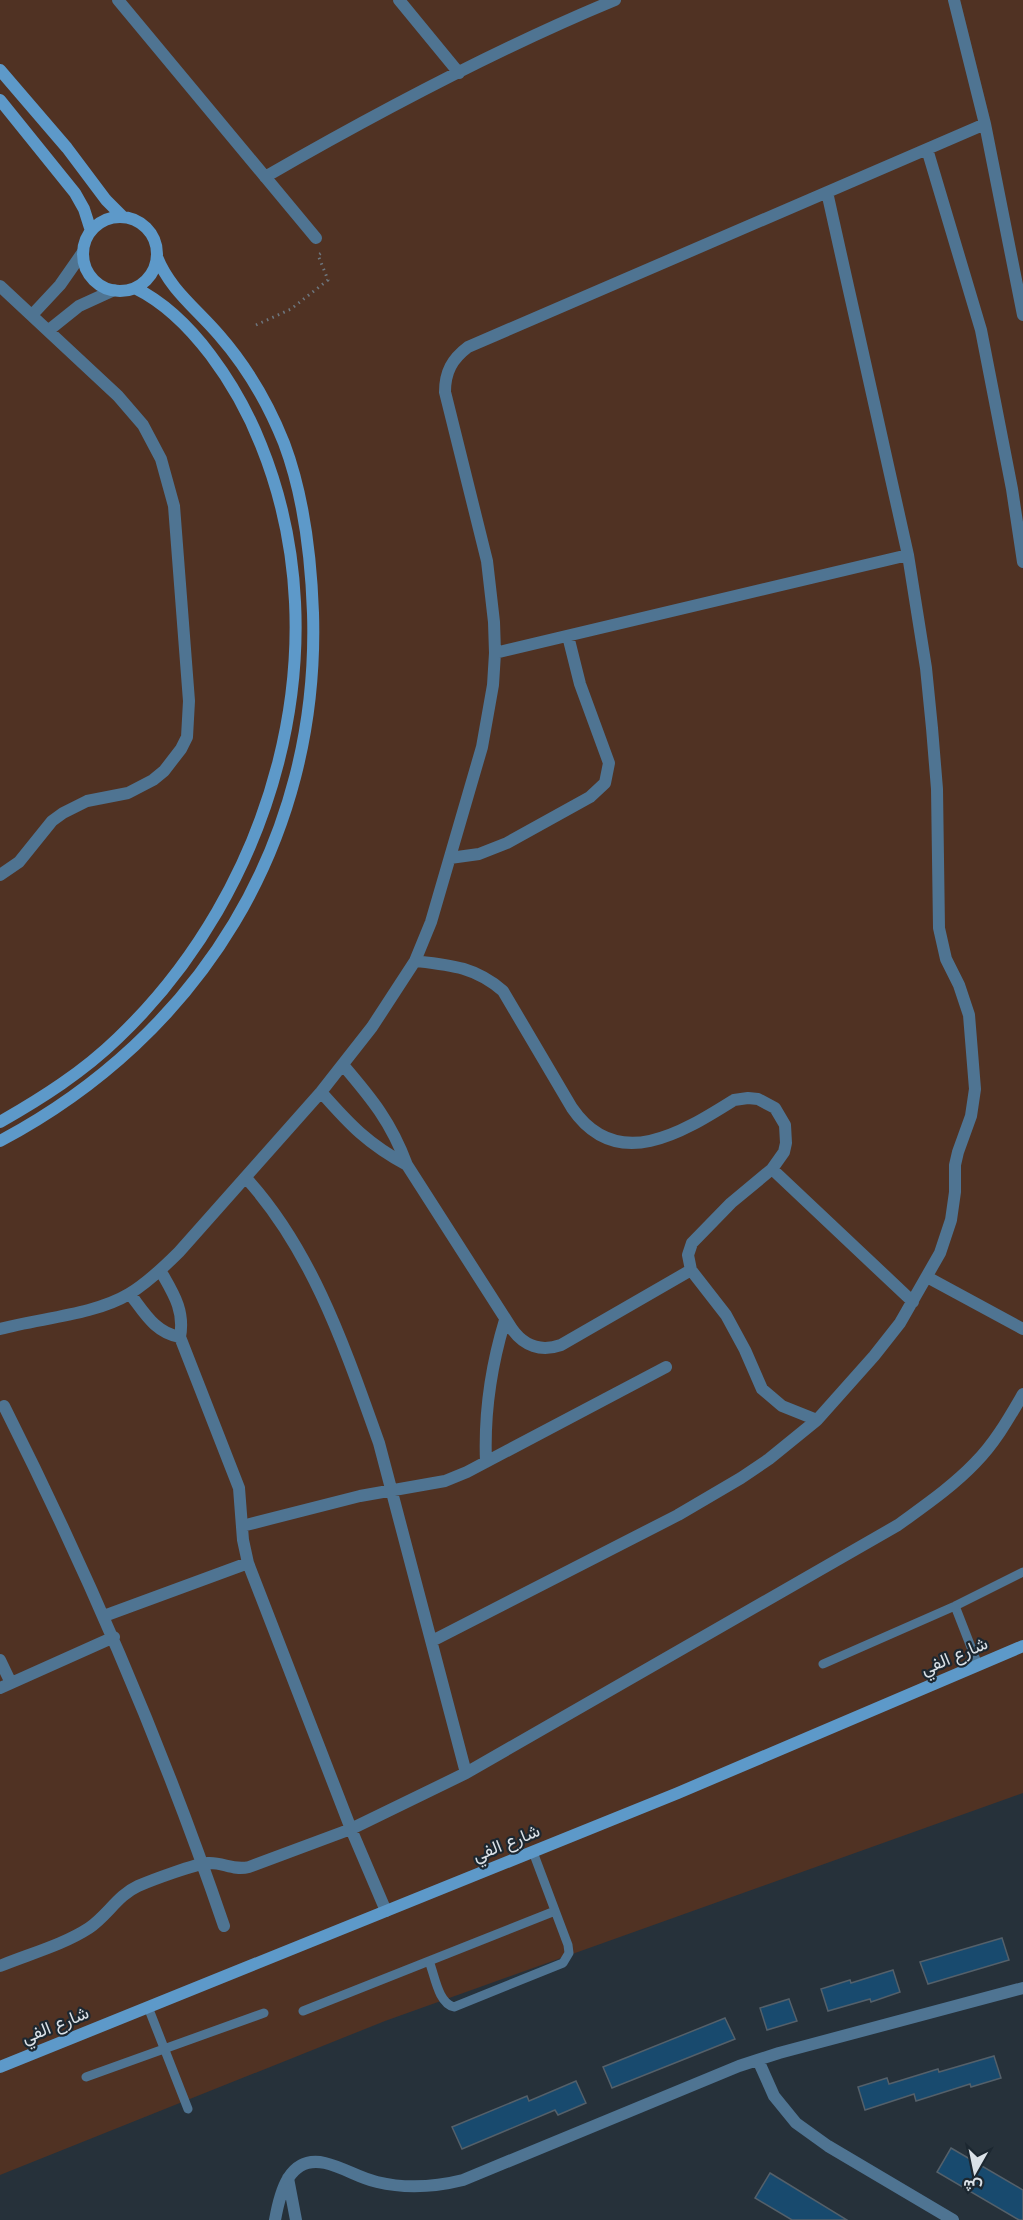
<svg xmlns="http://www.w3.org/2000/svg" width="1023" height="2220" font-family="'Nunito Sans',Vazirmatn,sans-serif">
<rect width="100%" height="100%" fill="#26313a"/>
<path fill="#503223" d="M0,0H1023V1793L385,2021L0,2175Z"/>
<path fill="#184a6e" stroke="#54606a" stroke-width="1.5" d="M1002,1938L1009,1960L928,1984L920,1962Z
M893,1970L900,1992L871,2002L870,1999L828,2011L821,1989L850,1980L851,1983Z
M789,1999L797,2021L767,2030L760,2008Z
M725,2018L735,2039L612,2088L603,2067Z
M994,2056L1001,2078L971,2087L970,2084L916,2101L914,2094L865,2110L858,2087L887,2078L889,2084L938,2069L939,2072Z
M576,2081L586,2103L558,2115L555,2110L462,2149L452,2127L527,2096L529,2101Z
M951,2148L1023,2190V2220H1019L937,2172Z
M770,2173L847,2220H792L755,2198Z"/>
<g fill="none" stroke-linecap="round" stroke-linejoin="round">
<path stroke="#6d767e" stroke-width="3" stroke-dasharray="1.5 4.5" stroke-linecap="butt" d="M256,325L291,309L328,280L318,255L323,252"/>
<path stroke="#4f7492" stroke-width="9" d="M955,1606L978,1665
M823,1664L955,1606L1023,1572
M429,1961C435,1976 438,2003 454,2007L563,1963L569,1953L568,1945L533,1852
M148,2007L188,2109
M303,2011L555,1911
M86,2077L264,2013"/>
<path stroke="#4f7492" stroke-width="12" d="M118,0L316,238
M399,0L459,73
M954,0L985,124L1023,315
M927,149L981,330L1012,489L1023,562
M265,177C378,112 494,50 615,0
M0,286L118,396L143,425L161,459L174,506L189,701L187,737L181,749L164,771L153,780L128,793L87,801L63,813L52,821L19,862L0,875
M32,315L60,285L83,252
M49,330L79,306L114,290
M495,653L908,555
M450,858L479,854L507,843L590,797L605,783L609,763L580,684L568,636
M415,961C451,965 475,967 503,991L572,1108C617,1174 683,1132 734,1100L748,1098L758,1099L775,1108L785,1125L786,1143L784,1152L772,1169L731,1203L692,1243L688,1255L691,1270L726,1315L745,1350L762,1389L782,1406L817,1420
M343,1065C372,1099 391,1122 407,1165L512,1329C524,1346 541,1352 561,1345L691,1270
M321,1092C350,1125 368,1144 407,1165
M772,1169L913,1302
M246,1178C313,1251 346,1351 379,1443L466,1773
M160,1270C173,1293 185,1310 180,1337L239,1488L243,1540L248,1563L351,1829L386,1911
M927,1277L1023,1329
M130,1294C144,1312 155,1333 180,1337
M0,1329C40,1318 94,1315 129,1294C147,1283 164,1267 179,1252L321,1092L372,1027L415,961L431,922L482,747L493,685L495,653L494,622L487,561L445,392C445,372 452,359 468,347L985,124
M4,1406C89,1575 163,1747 224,1926
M486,1462C484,1413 491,1366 505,1320
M242,1526L360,1496L445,1481L467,1472L666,1367
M104,1616L248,1563
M432,1641L678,1515L741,1478L769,1459L817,1420L874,1356L900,1323L940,1253L951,1220L955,1192V1165L958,1152L971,1116L975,1089L969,1015L959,985L946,959L939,928L937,789L932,728L926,668L908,555L827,192
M0,1660L11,1683
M0,1688L114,1637
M0,1966C29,1954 63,1945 89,1928C107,1916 118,1895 138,1886C152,1880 195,1864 208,1863C223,1862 233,1871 249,1867L351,1829L466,1773L898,1525C924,1506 952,1487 975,1463C995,1443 1009,1418 1023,1394
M758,2060L774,2096L796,2123L828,2146L953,2220
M288,2178L296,2220
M275,2220C280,2192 289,2155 325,2163C343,2167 359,2178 377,2182C406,2189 435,2187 463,2180L739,2066L779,2053L1023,1988"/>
<path stroke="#5d99c9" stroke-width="12" d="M0,70L67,148L106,200L123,217
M0,100L75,193L84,209L91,231
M83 254a37 37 0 1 1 74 0a37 37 0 1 1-74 0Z
M0,1122C42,1098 83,1072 118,1038C273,890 343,648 261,445C238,387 192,316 135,288
M0,1141C200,1035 320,841 313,613C311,556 304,496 284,443C268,403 247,367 219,335C197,309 170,290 157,257
M0,2067L678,1793L1023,1646"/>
</g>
<g text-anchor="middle" stroke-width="4.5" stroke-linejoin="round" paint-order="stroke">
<g font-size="18" fill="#dae1e7" stroke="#1c2730">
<text transform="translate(954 1656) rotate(-23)" y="6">شارع الفي</text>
<text transform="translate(506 1843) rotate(-22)" y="6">شارع الفي</text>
<text transform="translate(55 2025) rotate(-22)" y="6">شارع الفي</text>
</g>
</g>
<g transform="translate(975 2172) rotate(189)" stroke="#1c2730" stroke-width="4.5" paint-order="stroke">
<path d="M0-4.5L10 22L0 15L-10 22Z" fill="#dae1e7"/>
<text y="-9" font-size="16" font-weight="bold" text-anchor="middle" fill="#dae1e7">ش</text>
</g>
</svg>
